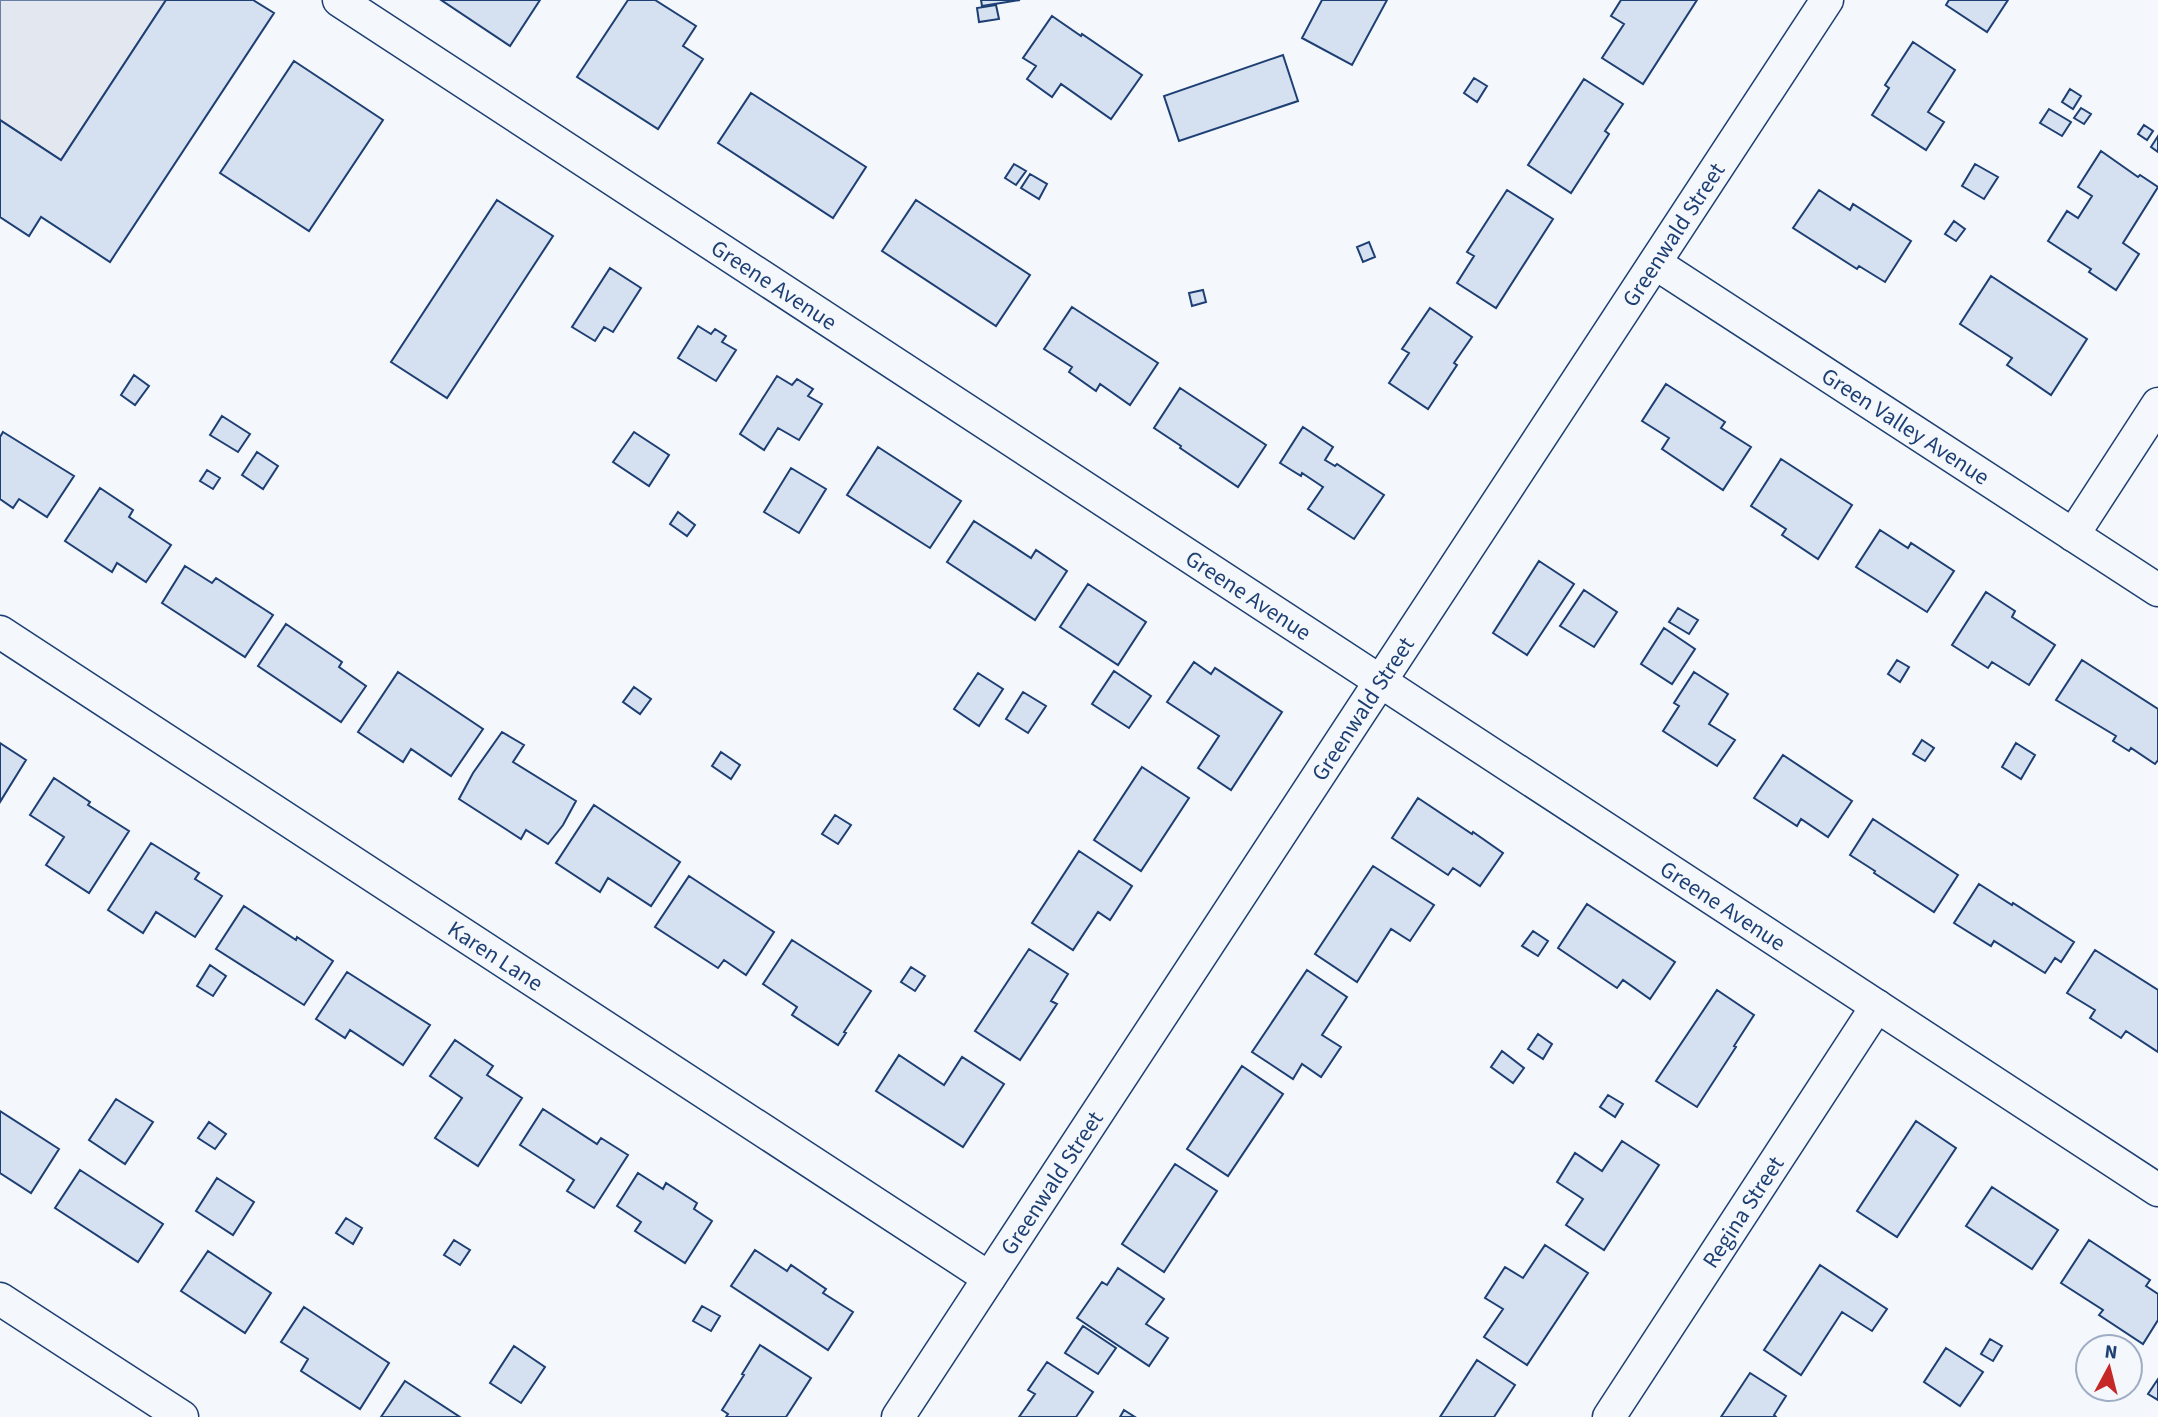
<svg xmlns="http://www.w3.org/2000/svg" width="2158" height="1417" font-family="'Source Sans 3',sans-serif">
<rect width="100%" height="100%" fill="#f4f7fb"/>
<path fill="#e3e8f0" stroke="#687fa3" stroke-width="2" d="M0,0H166L61,160L0,120Z"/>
<path fill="#d5e0f0" stroke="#1d3f73" stroke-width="2" d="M166,0H253L274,13L110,262L41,217L29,236L0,217V120L61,160Z
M441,0H540L510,46Z
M628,0H655L696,26L683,46L703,59L658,129L577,77Z
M981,0H1020L982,6Z
M1322,0H1387L1352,65L1302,38Z
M1621,0H1697L1643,84L1602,58L1624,24L1611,16Z
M1949,0H2008L1987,32L1946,5Z
M996,5L999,19L979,22L977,8Z
M1052,16L1081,36L1082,34L1142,75L1111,119L1061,84L1052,97L1027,79L1036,66L1023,58Z
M1913,42L1955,70L1928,112L1944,122L1926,150L1872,115L1889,88L1885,85Z
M1283,55L1298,101L1179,141L1164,96Z
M294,61L383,120L309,231L220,173Z
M1474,78L1487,86L1477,102L1464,93Z
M1584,79L1623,104L1605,131L1609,134L1571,193L1528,165Z
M2070,89L2081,96L2073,109L2062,102Z
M751,93L866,167L833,218L718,143Z
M2081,108L2091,114L2084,124L2074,118Z
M2049,109L2071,122L2062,136L2040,123Z
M2144,125L2153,131L2147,140L2138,134Z
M2158,136V152L2151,147Z
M2101,151L2138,177L2140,175L2158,187L2123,243L2139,254L2116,290L2089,272L2091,269L2048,241L2067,211L2078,218L2092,196L2078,187Z
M1014,164L1026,171L1016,185L1005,178Z
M1975,164L1998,177L1984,199L1962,186Z
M1030,174L1047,184L1039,199L1021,188Z
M1507,190L1553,219L1496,308L1457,283L1474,256L1467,252Z
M1819,190L1850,210L1853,204L1911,241L1885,282L1859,266L1857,269L1793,228Z
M497,200L553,236L447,398L391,362Z
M916,200L1030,275L996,326L882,251Z
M1954,221L1965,229L1956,241L1945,234Z
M1369,242L1375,257L1363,262L1357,247Z
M610,268L641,288L613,332L604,327L595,341L572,327Z
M1991,276L2087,339L2051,395L2007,365L2012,358L1960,324Z
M1203,290L1206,302L1192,306L1189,293Z
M1072,307L1158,363L1130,405L1100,384L1096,391L1069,372L1072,367L1044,349Z
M1430,308L1472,337L1454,363L1457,365L1428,409L1389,383L1409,353L1402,349Z
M698,326L711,334L715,329L726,336L722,342L736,350L716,381L678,358Z
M134,375L149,386L135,405L121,395Z
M777,376L792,385L797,379L813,389L808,396L822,404L799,440L778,428L764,450L740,434Z
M1666,384L1725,422L1721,428L1751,447L1723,490L1662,449L1669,438L1642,421Z
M1180,388L1266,445L1238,487L1180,448L1181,446L1154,428Z
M222,416L250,434L238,452L210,435Z
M1303,427L1333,447L1325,460L1335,466L1337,464L1384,495L1354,539L1308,509L1323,487L1302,473L1301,476L1280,463Z
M3,432L74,476L47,517L19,499L13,508L0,499V437Z
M634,432L669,455L649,486L613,462Z
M878,447L961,501L930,548L847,495Z
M257,452L278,466L263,489L242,475Z
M1781,459L1852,505L1818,559L1782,535L1786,529L1751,506Z
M791,468L826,489L799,533L764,512Z
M207,470L220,478L213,489L200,481Z
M100,488L133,510L129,517L171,545L146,582L117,563L112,572L65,541Z
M678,512L695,525L687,536L670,524Z
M974,521L1031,558L1036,550L1067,571L1035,620L947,562Z
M1880,530L1908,548L1911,543L1954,571L1927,612L1856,567Z
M1539,561L1574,584L1527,655L1493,633Z
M185,566L212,583L216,578L273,615L245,657L162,603Z
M1088,584L1146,622L1118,665L1060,627Z
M1584,590L1617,612L1594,647L1560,626Z
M1986,592L2015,611L2012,617L2055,645L2029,685L1992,662L1988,668L1952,645Z
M1678,608L1698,620L1689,634L1669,622Z
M286,624L342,662L339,667L366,686L341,722L258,666Z
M1664,628L1695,649L1672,684L1641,664Z
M1897,660L1909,667L1900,682L1888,674Z
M2082,660L2158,709V760L2155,764L2131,748L2129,751L2113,741L2116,736L2056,700Z
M1194,662L1211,674L1215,668L1282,712L1231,790L1198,768L1219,736L1167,702Z
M1114,671L1151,696L1129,728L1092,704Z
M398,672L483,729L451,776L411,749L403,762L358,732Z
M1694,672L1728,694L1709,724L1735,740L1717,766L1663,731L1679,706L1674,703Z
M978,673L1003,689L979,726L954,709Z
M634,687L651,699L640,714L623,702Z
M1023,692L1046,706L1028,733L1006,719Z
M502,732L524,745L513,762L576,801L563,825L548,844L526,830L521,839L459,799L473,773Z
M1922,740L1934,748L1925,761L1913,754Z
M0,743L26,760L0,802Z
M2016,743L2035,755L2021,779L2002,767Z
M721,752L740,765L731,779L712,766Z
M1783,755L1852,801L1828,837L1801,819L1797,826L1754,798Z
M1142,767L1189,798L1141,871L1094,840Z
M54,778L90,802L88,805L129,831L89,893L46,865L64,837L30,815Z
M1418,798L1472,834L1473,832L1503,853L1480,886L1453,868L1448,875L1392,838Z
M594,805L680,862L651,906L608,878L600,892L556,863Z
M835,815L851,825L838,844L822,834Z
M1873,819L1958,875L1934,912L1874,873L1875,871L1850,855Z
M151,843L199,873L195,879L222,896L195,937L156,912L143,933L108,910Z
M1079,851L1132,886L1110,920L1098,912L1073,950L1032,923Z
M1373,866L1434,905L1410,941L1391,929L1357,982L1315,954Z
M689,876L774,932L746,975L724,960L718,968L655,927Z
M1979,884L2012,905L2013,903L2074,942L2061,962L2055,958L2045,973L1994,941L1991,946L1954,923Z
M1587,904L1675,962L1650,999L1623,980L1617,988L1558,948Z
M244,906L296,940L297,937L333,961L304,1005L216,949Z
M1533,931L1548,941L1538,956L1522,946Z
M792,940L871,991L844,1032L846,1033L838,1045L792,1015L797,1007L763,984Z
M1029,949L1068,974L1051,1001L1057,1004L1020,1060L975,1031Z
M2095,950L2158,990V1052L2126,1031L2121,1038L2090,1018L2095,1010L2067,993Z
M210,965L226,976L213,996L197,986Z
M911,967L925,976L915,991L901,982Z
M1307,970L1347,997L1322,1035L1341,1047L1321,1077L1302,1064L1293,1079L1252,1052Z
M347,972L430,1025L403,1065L350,1030L345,1038L316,1019Z
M1717,990L1754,1015L1734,1046L1736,1047L1697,1107L1656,1081Z
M1538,1034L1552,1044L1543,1059L1528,1049Z
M455,1040L493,1066L487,1075L522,1098L478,1166L435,1138L462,1098L430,1076Z
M1502,1051L1524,1068L1513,1083L1491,1067Z
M899,1055L944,1085L962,1057L1004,1084L963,1147L876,1091Z
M1242,1066L1283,1094L1228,1176L1187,1149Z
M1608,1095L1623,1104L1615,1117L1600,1107Z
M116,1099L153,1122L125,1164L89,1140Z
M543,1109L597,1144L601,1138L628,1155L594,1208L567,1191L574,1180L520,1145Z
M0,1111L59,1149L31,1193L0,1173Z
M1916,1121L1956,1148L1897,1237L1857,1211Z
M209,1122L226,1134L215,1149L198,1138Z
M1622,1141L1659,1165L1604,1250L1566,1225L1583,1199L1557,1182L1575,1153L1602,1171Z
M1175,1164L1217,1191L1164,1272L1122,1244Z
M80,1170L163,1224L138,1262L55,1208Z
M638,1173L663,1189L666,1183L697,1203L694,1209L712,1221L685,1263L635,1231L641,1222L617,1206Z
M217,1178L254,1202L233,1235L196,1211Z
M1992,1187L2058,1230L2032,1269L1966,1226Z
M346,1218L362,1228L353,1244L336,1233Z
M454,1240L470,1250L460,1265L444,1255Z
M2089,1240L2150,1280L2146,1286L2158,1294V1320L2143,1344L2099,1315L2103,1310L2061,1283Z
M1545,1245L1588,1273L1527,1365L1484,1337L1503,1309L1485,1298L1505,1267L1523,1278Z
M755,1250L787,1271L791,1265L826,1289L823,1293L853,1312L828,1350L731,1286Z
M208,1251L271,1293L245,1333L181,1291Z
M1820,1265L1887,1309L1872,1331L1842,1312L1801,1375L1764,1350Z
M1118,1268L1164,1299L1146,1324L1168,1338L1149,1366L1077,1318L1102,1282L1107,1285Z
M702,1306L720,1316L711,1331L693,1321Z
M304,1307L389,1363L360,1409L301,1371L308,1359L281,1342Z
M1083,1326L1116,1348L1098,1374L1065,1353Z
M1990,1339L2002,1346L1993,1361L1981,1354Z
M760,1345L811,1378L786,1417H726L728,1414L722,1410L744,1375L742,1374Z
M514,1346L545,1367L521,1403L490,1383Z
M1946,1348L1983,1372L1960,1406L1924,1382Z
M1477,1360L1515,1385L1494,1417H1440Z
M1047,1362L1093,1392L1076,1417H1019L1035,1394L1028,1390Z
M1750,1373L1786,1396L1774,1415L1776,1417H1721Z
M2158,1379V1400L2148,1394Z
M405,1381L460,1417H381Z
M1124,1410L1135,1417H1120Z"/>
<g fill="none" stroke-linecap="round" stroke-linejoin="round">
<defs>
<g id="minor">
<path id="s1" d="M339,0L2158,1190"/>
<path id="s2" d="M1655,263L2158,590"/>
<path d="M2073,535L2158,404"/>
<path id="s3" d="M0,632L989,1278"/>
<path d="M0,1299L182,1417"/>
<path id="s4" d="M898,1417L1827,0"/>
<path id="s5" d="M1609,1417L1877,1006"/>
</g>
</defs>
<use href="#minor" stroke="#1d3f73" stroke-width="35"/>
<use href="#minor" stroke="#f4f7fb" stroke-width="32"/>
</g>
<g text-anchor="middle" stroke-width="5" stroke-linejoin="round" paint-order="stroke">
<g font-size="23" fill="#1d3f73" stroke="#f4f7fb">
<text dy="8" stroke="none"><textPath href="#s4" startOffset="1414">Greenwald Street</textPath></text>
<text dy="8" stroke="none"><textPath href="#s1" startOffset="520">Greene Avenue</textPath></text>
<text dy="8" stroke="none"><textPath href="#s2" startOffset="299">Green Valley Avenue</textPath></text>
<text dy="8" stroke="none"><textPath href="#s1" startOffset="1087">Greene Avenue</textPath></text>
<text dy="8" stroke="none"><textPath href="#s4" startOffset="847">Greenwald Street</textPath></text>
<text dy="8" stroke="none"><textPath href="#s1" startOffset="1654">Greene Avenue</textPath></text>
<text dy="8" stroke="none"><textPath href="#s3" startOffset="592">Karen Lane</textPath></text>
<text dy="8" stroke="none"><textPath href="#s4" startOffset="280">Greenwald Street</textPath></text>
<text dy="8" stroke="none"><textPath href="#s5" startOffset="245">Regina Street</textPath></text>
</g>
</g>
<g transform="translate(2109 1368) rotate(7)"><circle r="33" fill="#f4f7fb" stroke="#9eadc5" stroke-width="2"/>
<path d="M0-5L12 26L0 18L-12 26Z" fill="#c62828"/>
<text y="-10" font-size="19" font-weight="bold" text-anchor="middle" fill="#1d3f73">N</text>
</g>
</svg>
